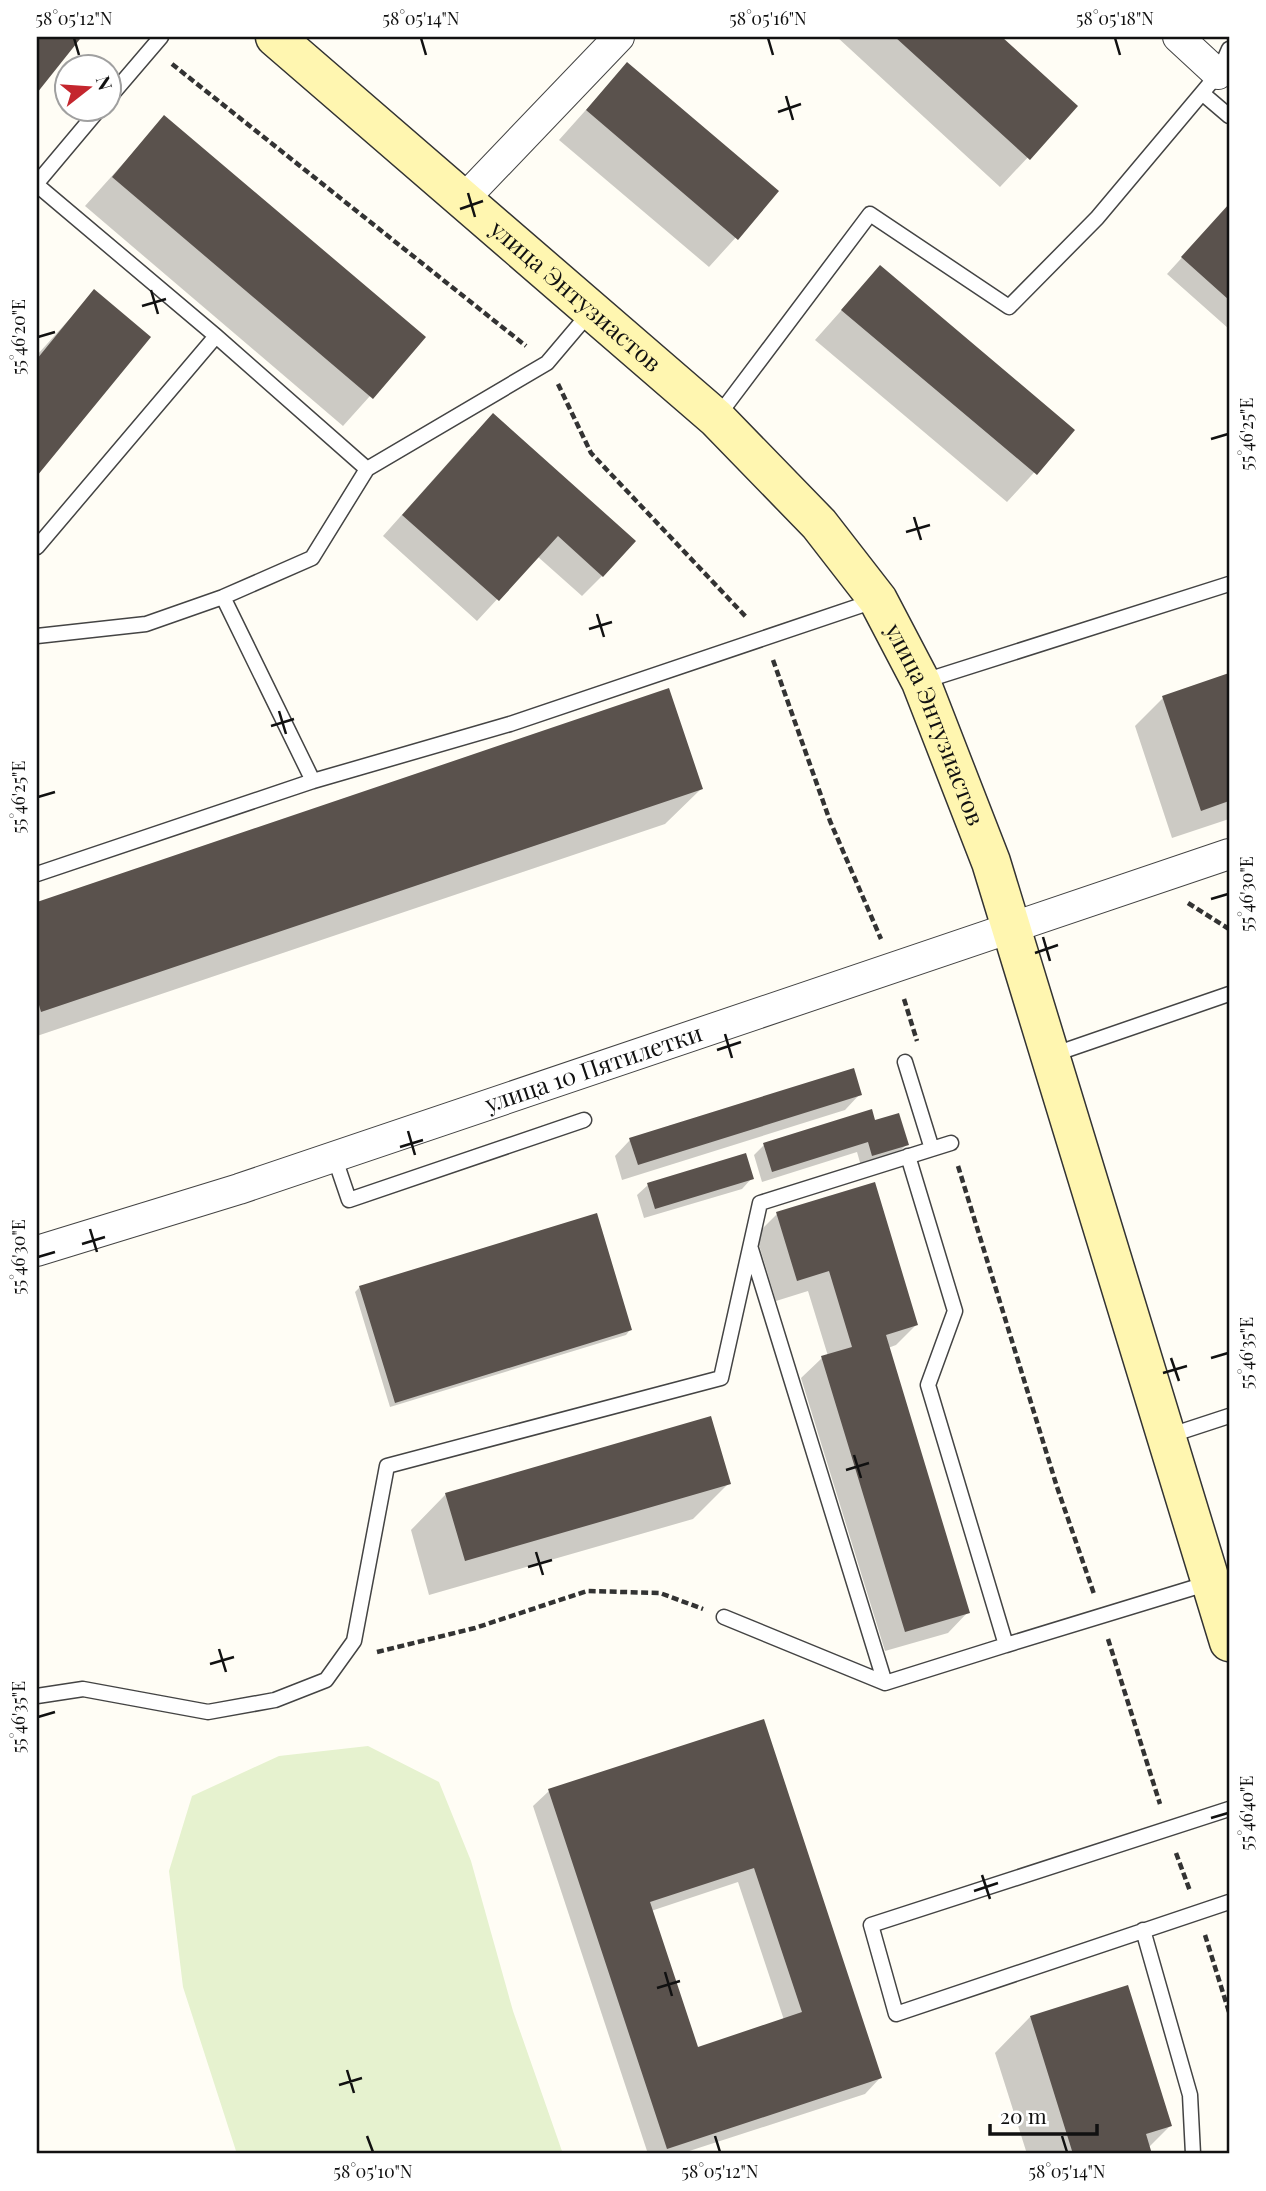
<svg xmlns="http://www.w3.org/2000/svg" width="1266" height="2191" font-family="'Playfair Display',serif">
<rect width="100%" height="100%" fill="#fffdf5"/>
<path fill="#e6f2cf" d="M368,1746L439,1782L471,1861L513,2011L563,2154H237L183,1987L169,1871L192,1796L279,1756Z"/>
<path fill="#0003" fill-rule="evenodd" d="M37,37L78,39L37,90Z
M837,37H1000L1076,106L1000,187Z
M627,64L777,192L709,267L559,140Z
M164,118L423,337L343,426L85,206Z
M1229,206V329L1167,274Z
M880,267L1073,430L1007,502L815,340Z
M94,292L149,337L37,473V355Z
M472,436L602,576L582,596L537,556L477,621L383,536Z
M1229,675V819L1172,838L1135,726L1163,698Z
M667,690L701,789L665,824L37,1036V904Z
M860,1094L845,1110L622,1180L615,1156L630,1140Z
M874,1123L907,1144L896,1155L861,1166L857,1152L762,1182L754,1155L764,1145Z
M752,1178L742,1189L644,1218L637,1195L648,1185Z
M777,1214L916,1325L896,1345L888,1348L968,1612L948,1633L885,1651L801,1378L822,1358L828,1356L808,1291L776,1301L756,1235Z
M360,1287L630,1330L626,1335L390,1407L355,1292Z
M729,1483L693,1519L429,1595L411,1530L446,1494Z
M763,1721L880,2078L865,2094L680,2154H648L533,1806L549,1791ZM738,1882L784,2020L697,2049L651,1911Z
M1030,2017L1170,2126L1148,2148L1150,2154H1027L995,2053Z"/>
<path fill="#5a524d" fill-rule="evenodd" d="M37,37L80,39L37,93Z
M895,37H1002L1078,106L1030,160Z
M627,62L779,191L738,240L586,110Z
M164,115L426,337L373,399L112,177Z
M1229,204V300L1181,257Z
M880,265L1075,430L1037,475L841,310Z
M94,289L151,337L37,476V359Z
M493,413L636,541L603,577L558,536L499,601L402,515Z
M1229,673V801L1201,811L1162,696Z
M669,688L703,789L41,1012L37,998V902Z
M854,1068L862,1095L638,1165L629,1138Z
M872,1109L875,1120L899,1113L909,1145L872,1156L868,1142L772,1172L763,1143Z
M746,1153L754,1179L655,1209L647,1183Z
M875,1182L918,1325L886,1335L970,1613L905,1632L821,1356L852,1347L829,1271L797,1281L776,1212Z
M597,1213L632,1330L395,1403L359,1286Z
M711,1416L731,1484L465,1561L445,1493Z
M764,1719L882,2078L667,2149L548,1789ZM754,1868L802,2012L698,2047L650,1902Z
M1128,1985L1172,2126L1146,2134L1152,2154H1073L1030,2016Z"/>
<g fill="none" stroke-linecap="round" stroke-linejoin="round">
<defs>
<path id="lane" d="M1202,93L1229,116
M108,99L161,37
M37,183L100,108
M37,185L216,336L367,469L547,363L591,311
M718,416L870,214L1009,307L1097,218L1218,74L1229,49
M37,547L216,336
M223,597L313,781
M37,636L146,624L223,597L312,558L367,469
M924,681L1229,584
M37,874L313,781L510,724L874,601
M1052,1055L1229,994
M905,1062L932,1149
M334,1156L349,1200L584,1120
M908,1156L955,1311L928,1385L1006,1645L1209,1583
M751,1249L885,1683
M1168,1436L1229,1416
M724,1617L885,1683L1006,1645
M37,1696L83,1689L208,1712L275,1700L326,1680L354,1641L387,1466L721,1378L760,1203L951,1143
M1229,1809L871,1925L896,2014L1229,1902
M1143,1930L1190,2095L1193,2154"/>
<g id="street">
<path d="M1178,37L1218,74"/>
<path d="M464,199L619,37"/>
<path id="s1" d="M37,1251L239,1189L1229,854"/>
</g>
<g id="secondary">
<path id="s2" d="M275,37L716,418L819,524L878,600L921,682L991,862L1229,1642"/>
</g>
</defs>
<use href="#lane" stroke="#444" stroke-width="17"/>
<use href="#street" stroke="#444" stroke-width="32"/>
<use href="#secondary" stroke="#333" stroke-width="41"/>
<path stroke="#333" stroke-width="4.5" stroke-dasharray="7 3.5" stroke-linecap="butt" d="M172,64L526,346
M558,384L591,453L747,618
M773,660L830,821L881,939
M1188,903L1229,929
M904,999L917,1041
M958,1166L1057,1487L1094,1594
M1108,1639L1160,1804
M377,1652L475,1628L587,1591L660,1593L703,1609
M1176,1853L1190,1891
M1205,1935L1229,2012"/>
<use href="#lane" stroke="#fff" stroke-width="14"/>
<use href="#street" stroke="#fff" stroke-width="30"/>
<use href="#secondary" stroke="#fff6b0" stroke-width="38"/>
</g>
<path fill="none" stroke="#111" stroke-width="2.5" d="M74,38L79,55M421,38L426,55M768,38L773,55M1115,38L1120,55M786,96L793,120M778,112L801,104M468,193L475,217M460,209L483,201M151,290L158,314M142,306L166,299M38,337L55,332M1211,439L1228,434M914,517L921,540M906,532L930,525M597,614L604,637M589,629L612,622M279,711L286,734M271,726L294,719M38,797L55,792M1211,899L1228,894M1043,937L1050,961M1035,953L1058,945M725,1034L732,1058M717,1050L741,1042M408,1131L415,1155M400,1147L423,1140M90,1229L97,1252M82,1244L105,1237M38,1257L55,1252M1171,1358L1179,1381M1211,1358L1228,1353M1163,1373L1187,1366M854,1455L861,1478M846,1470L869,1463M536,1552L543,1575M528,1567L552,1560M219,1649L226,1672M210,1664L234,1657M38,1717L55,1712M1211,1818L1228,1813M982,1875L990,1899M974,1891L998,1883M665,1972L672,1996M657,1988L680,1981M347,2070L354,2093M339,2085L362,2078M367,2136L373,2152M715,2136L720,2152M1062,2136L1067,2152"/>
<g text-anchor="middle" stroke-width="7" stroke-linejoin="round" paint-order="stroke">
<g font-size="24" fill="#111" stroke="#fff">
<text dy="8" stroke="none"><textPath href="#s2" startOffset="397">улица Энтузиастов</textPath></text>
<text dy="8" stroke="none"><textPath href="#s2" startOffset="964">улица Энтузиастов</textPath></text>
<text dy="8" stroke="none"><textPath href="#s1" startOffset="586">улица 10 Пятилетки</textPath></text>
</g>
</g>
<rect width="1266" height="2191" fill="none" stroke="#ffffff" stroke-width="77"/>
<g transform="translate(88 88) rotate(73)"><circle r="33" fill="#ffffff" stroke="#a0a0a0" stroke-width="2"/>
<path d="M0-5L12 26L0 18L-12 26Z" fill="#c4262e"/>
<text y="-10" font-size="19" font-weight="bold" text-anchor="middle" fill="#111111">N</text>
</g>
<path d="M990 2124v10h107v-10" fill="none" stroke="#111111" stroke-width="3.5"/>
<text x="1000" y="2124" font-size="21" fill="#111111" stroke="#ffffff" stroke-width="5" paint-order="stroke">20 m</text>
<rect x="38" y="38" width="1190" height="2114" fill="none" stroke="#111" stroke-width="2.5"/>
<g font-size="18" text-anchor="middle" fill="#111">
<text x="74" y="25">58°05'12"N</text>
<text x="421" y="25">58°05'14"N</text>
<text x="768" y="25">58°05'16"N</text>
<text x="1115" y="25">58°05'18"N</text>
<text transform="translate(19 337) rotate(-90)" y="6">55°46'20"E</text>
<text transform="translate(1247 434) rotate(-90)" y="6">55°46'25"E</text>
<text transform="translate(19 797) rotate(-90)" y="6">55°46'25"E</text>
<text transform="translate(1247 894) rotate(-90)" y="6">55°46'30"E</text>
<text transform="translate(19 1257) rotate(-90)" y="6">55°46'30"E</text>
<text transform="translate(1247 1353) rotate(-90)" y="6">55°46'35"E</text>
<text transform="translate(19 1717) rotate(-90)" y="6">55°46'35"E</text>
<text transform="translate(1247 1813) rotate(-90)" y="6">55°46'40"E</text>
<text x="373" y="2178">58°05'10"N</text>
<text x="720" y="2178">58°05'12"N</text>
<text x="1067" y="2178">58°05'14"N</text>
</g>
</svg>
